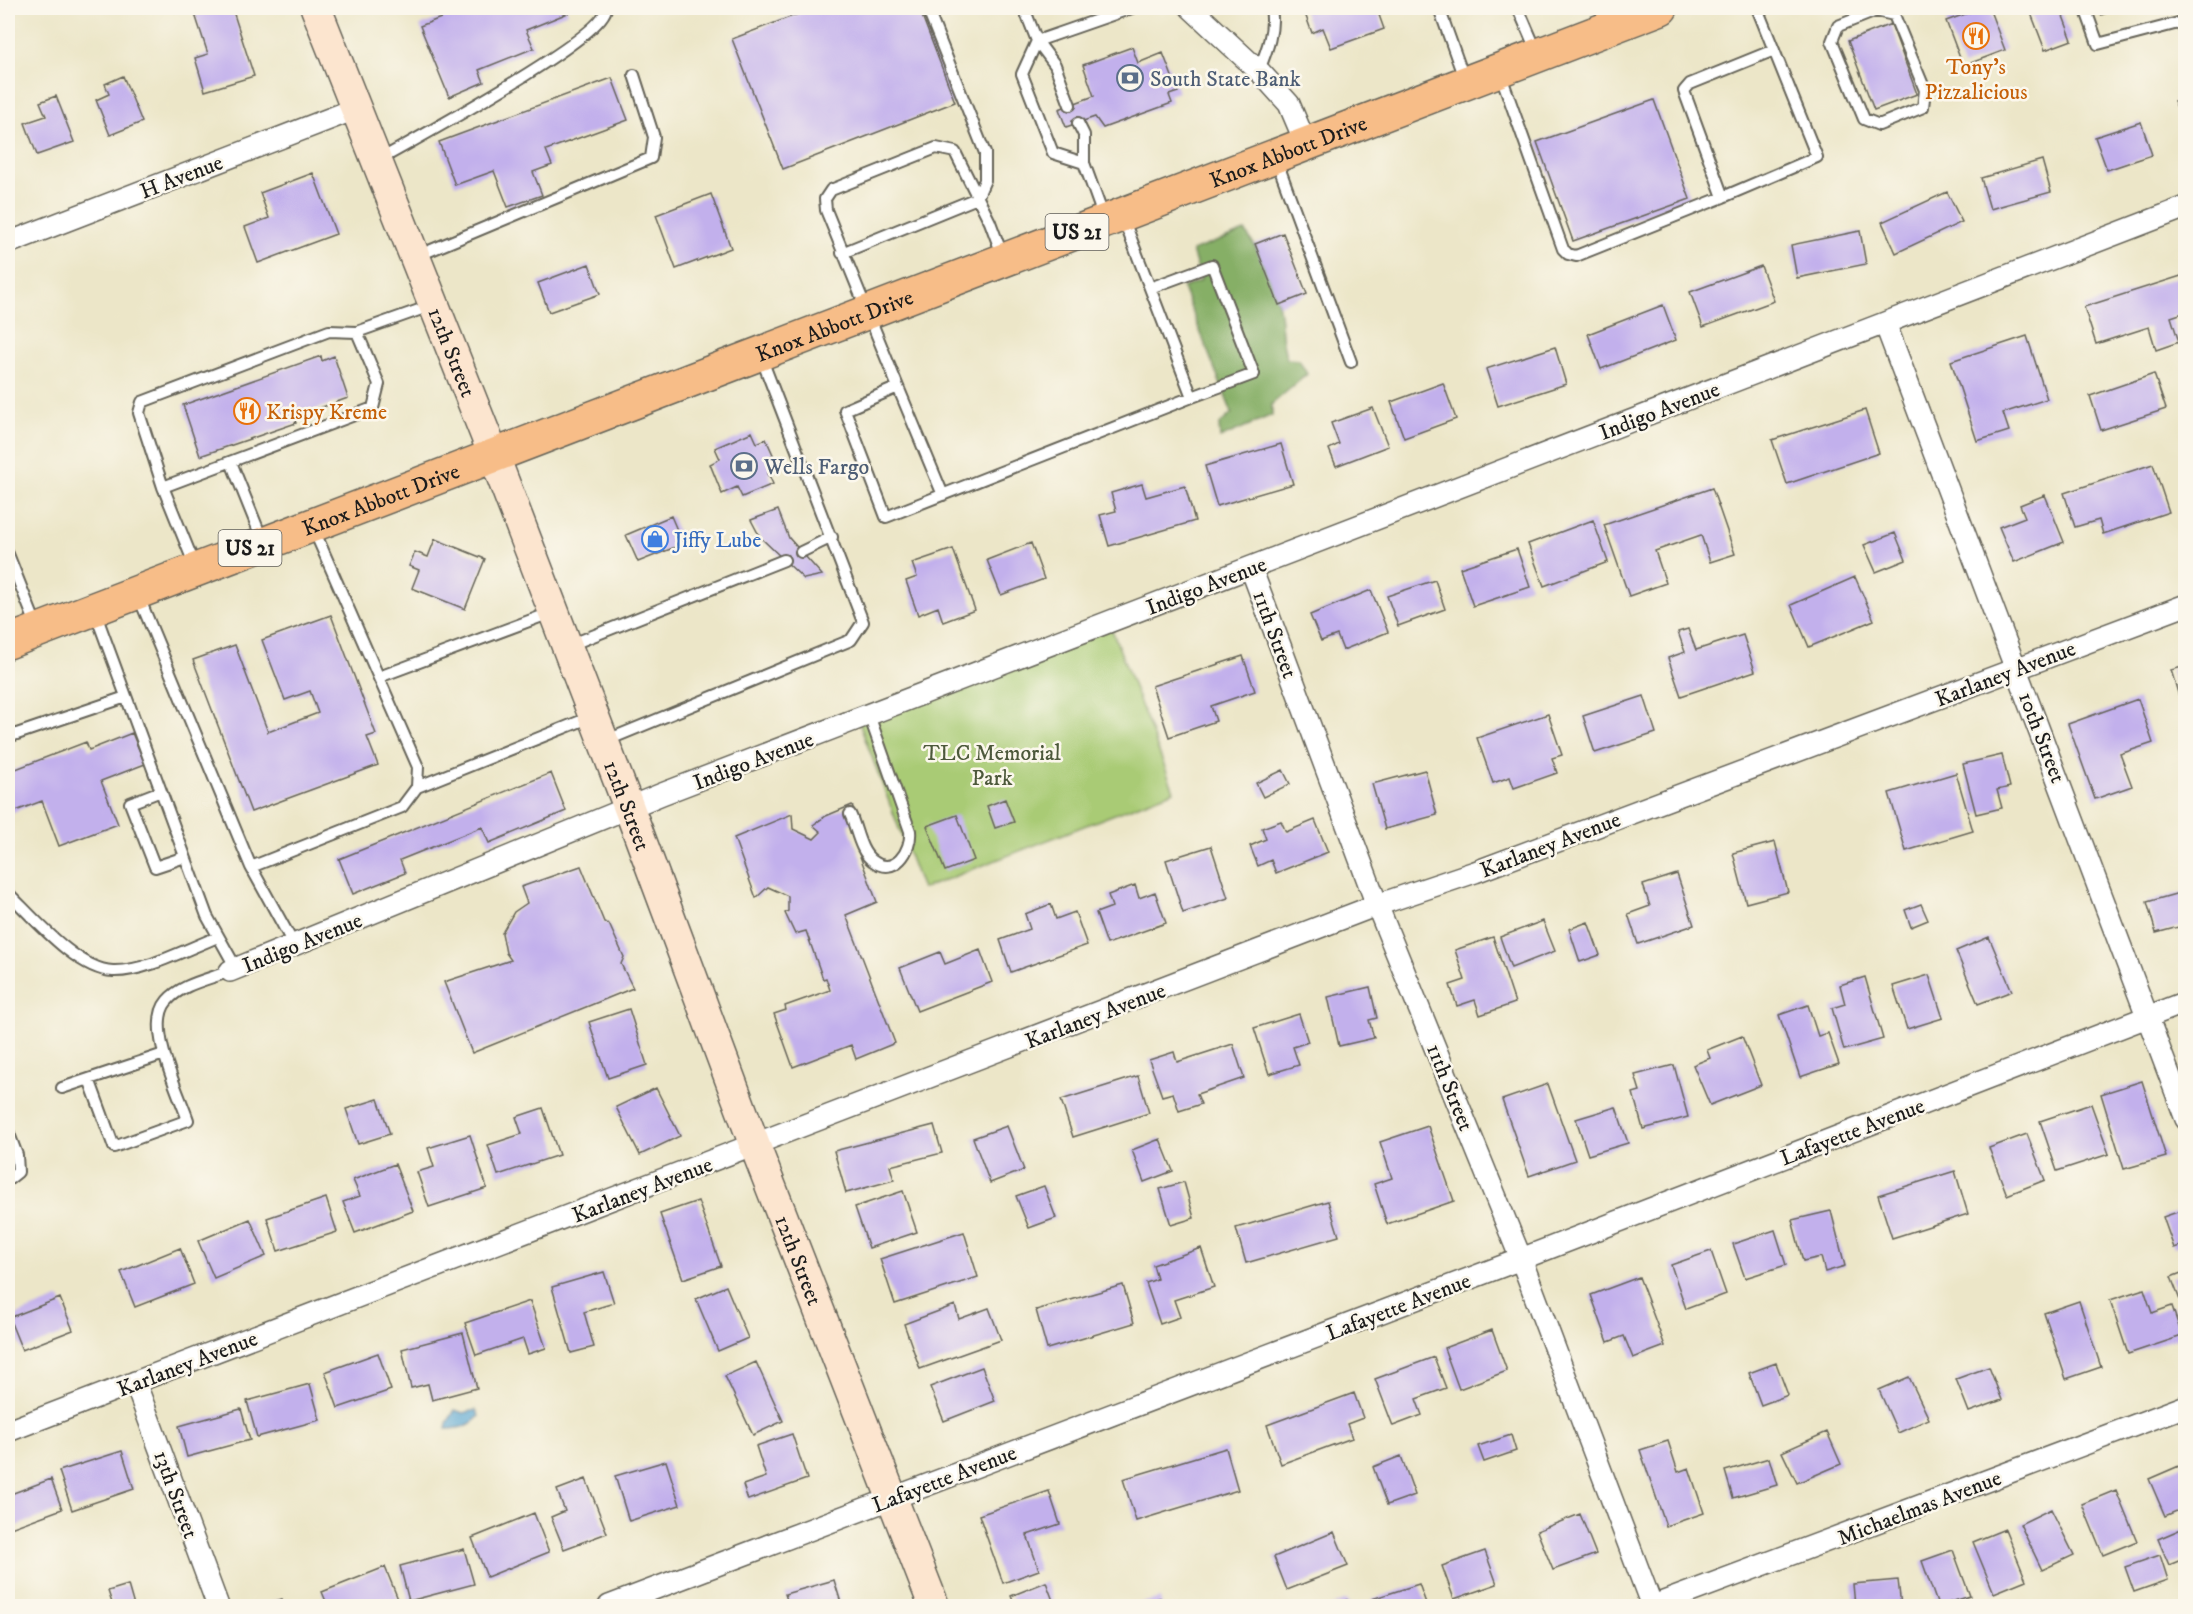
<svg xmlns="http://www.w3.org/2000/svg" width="2193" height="1614" font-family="'IM FELL DW Pica',serif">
<rect width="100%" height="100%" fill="#fbf7ec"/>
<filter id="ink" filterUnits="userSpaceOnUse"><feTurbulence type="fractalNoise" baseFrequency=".0167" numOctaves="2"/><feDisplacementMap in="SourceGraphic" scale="12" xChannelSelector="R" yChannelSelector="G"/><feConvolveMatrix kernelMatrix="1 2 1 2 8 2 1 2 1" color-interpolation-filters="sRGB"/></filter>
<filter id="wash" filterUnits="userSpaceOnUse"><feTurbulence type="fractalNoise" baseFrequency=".008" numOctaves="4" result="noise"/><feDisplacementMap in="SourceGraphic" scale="24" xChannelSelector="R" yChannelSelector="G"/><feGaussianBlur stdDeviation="1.35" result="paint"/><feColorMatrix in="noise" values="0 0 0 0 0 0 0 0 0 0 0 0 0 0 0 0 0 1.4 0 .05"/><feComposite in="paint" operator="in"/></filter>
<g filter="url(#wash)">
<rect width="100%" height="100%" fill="#ece6c8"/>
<path fill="#a9cb74" stroke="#627448" stroke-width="1.5" d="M1109,622L1174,791L922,889L858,720Z"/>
<path fill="#86af66" stroke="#516641" stroke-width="1.5" d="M1245,231C1260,251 1272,279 1278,303C1283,322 1280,341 1287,359L1299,360L1307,374L1272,404V415L1220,438L1219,425L1232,413L1183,288L1201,280L1192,251Z"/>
<path fill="#58a6d1" stroke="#3a6176" stroke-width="1.5" d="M455,1410L463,1413L476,1410L479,1416C471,1426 459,1429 446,1429L447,1423Z"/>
<g id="blocks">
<path fill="#c2b0ec" d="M193,8H232L254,76L205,91L195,58L208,54Z
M467,8H566L568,13L526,30L534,48L479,70L484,82L449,97L420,26Z
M814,8H919L955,102L783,169L732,39Z
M1303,8H1389L1390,11L1379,15L1384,29L1331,48L1323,28L1312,33Z
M1982,8H1989L2005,50L1963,66L1946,21Z
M2029,8H2060L2072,40L2045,50Z
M2098,8H2121L2101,15Z
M1891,24L1917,94L1874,110L1848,41Z
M1132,47L1138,63L1163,53L1178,92L1169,95L1172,103L1103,128L1095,117L1066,127L1059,109L1094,96L1083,65Z
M123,76L142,122L110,135L96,100L109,94L105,84Z
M612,78L628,120L546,150L552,165L533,172L542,195L508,207L494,171L455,185L439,142Z
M56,96L74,142L37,155L25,123L46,116L40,102Z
M2186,96V127L2174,101Z
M1654,100L1690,199L1573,241L1537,142Z
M2141,122L2152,155L2107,170L2095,137Z
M2042,160L2051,192L1990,209L1981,178Z
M313,173L336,234L258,263L245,227L269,218L260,193Z
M1947,192L1962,222L1896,253L1882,222Z
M711,194L731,248L676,269L656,215Z
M1860,231L1866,264L1797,278L1791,245Z
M1283,233L1307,294L1279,305L1255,244Z
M589,264L600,294L549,312L538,283Z
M1761,266L1774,301L1703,327L1690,292Z
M2184,275L2186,312L2171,317L2179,342L2156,350L2149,327L2096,344L2084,307Z
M1663,305L1676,340L1601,369L1588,334Z
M2027,336L2047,399L2003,413L2009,431L1977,441L1951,361Z
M1555,347L1566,384L1498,406L1486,369Z
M321,356L322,361L334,356L348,398L294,417L296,423L200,456L183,405Z
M2154,374L2166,409L2101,430L2090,396Z
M1443,383L1456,419L1404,438L1391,402Z
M1373,408L1388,446L1336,466L1329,449L1339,444L1331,423Z
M1865,410L1879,453L1787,484L1772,440Z
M752,432L757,443L766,439L779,468L768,473L773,484L742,497L737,487L722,494L710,464L720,459L715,448Z
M1281,444L1293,484L1217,506L1205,466Z
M2153,464L2169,512L2103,534L2099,520L2075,527L2064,493Z
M1142,484L1146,497L1185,486L1195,521L1109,546L1100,515L1116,511L1111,493Z
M1712,488L1735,554L1710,562L1701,535L1655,551L1666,583L1629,596L1604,525Z
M2045,495L2064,542L2014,562L1999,527L2025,517L2020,505Z
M778,510L789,538L822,575L804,579L760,537L751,520Z
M671,516L683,544L638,562L626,535Z
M1593,520L1608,562L1544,586L1528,544Z
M1895,533L1906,560L1876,572L1864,545Z
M435,539L485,559L465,609L412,588L419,570L409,566L415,552L428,557Z
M1031,543L1044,579L1001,595L987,560Z
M953,549L975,610L943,622L938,607L918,615L906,581L917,577L912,563Z
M1517,549L1530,587L1473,606L1460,568Z
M1855,577L1874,620L1809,647L1791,605Z
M1435,580L1445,609L1398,626L1387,596Z
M1371,590L1388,632L1343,650L1337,635L1321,641L1310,615Z
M331,615L376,734L367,737L378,765L251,812L193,660L235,645L268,732L318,713L310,691L285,700L262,640Z
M1688,629L1696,650L1743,635L1755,671L1681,696L1668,658L1685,652L1678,632Z
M1243,656L1255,691L1211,706L1216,721L1169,737L1152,686Z
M2186,666V716H2185L2171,670Z
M1644,696L1656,733L1595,753L1583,716Z
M2138,699L2153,743L2120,754L2132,786L2095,799L2068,724Z
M1548,714L1562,755L1552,758L1557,773L1514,788L1510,777L1493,783L1477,738Z
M132,733L145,764L101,781L118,824L59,846L42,801L8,814V772L86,742L89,750Z
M2002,755L2010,787L1997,790L2002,808L1976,814L1963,764Z
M1283,770L1290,784L1263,797L1256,783Z
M1425,770L1437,815L1385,829L1372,784Z
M551,773L566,811L489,843L482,827L400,860L405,873L353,894L339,859Z
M1956,773L1973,831L1906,851L1889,793Z
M1005,799L1014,822L995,828L987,806Z
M852,805L858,820L848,824L877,902L846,915L895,1043L856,1059L851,1045L793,1067L774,1014L786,1010L785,1006L830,990L826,978L823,979L806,931L795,934L785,913L788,911V896L768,887L756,898L734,838L792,814L793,829L814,839L821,832L813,825L826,816Z
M957,815L974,860L945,871L927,826Z
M1315,820L1328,852L1276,873L1271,860L1258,866L1250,846L1266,839L1262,828L1281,821L1286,832Z
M1775,842L1788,892L1746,903L1733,853Z
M1211,846L1228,898L1183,913L1166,860Z
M581,866L604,922L609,924L624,957L621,964L633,988L472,1053L444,982L511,960L506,953L502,933L514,912L527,903L521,887Z
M1677,874L1694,925L1638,944L1628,914L1650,906L1643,885Z
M1135,885L1139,898L1155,892L1166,923L1107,944L1096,913L1112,907L1108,895Z
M2186,891V925L2156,933L2147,902Z
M1051,904L1056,919L1075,912L1087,945L1011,972L1000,940L1030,929L1025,914Z
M1921,904L1928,920L1911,927L1905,910Z
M1543,921L1555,951L1511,968L1500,937Z
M1588,922L1600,955L1580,962L1569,929Z
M1493,937L1515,1003L1480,1015L1475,1000L1457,1006L1450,985L1465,980L1455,950Z
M1989,937L2012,991L1978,1004L1956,951Z
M980,950L992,982L917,1011L900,968L940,952L945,964Z
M1929,975L1943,1018L1907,1029L1893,986Z
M1865,977L1883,1039L1844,1050L1832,1008L1845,1004L1840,985Z
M1370,987L1377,1018L1369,1020L1374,1038L1339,1046L1328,997Z
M1808,1005L1818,1036L1828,1033L1839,1064L1800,1077L1779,1015Z
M629,1009L647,1065L608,1078L589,1022Z
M1299,1014L1308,1042L1293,1047L1299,1065L1269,1074L1254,1028Z
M1742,1036L1761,1085L1710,1105L1693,1065L1710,1058L1707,1050Z
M1233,1044L1244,1078L1197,1094L1201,1104L1179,1111L1173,1093L1162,1096L1149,1060L1174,1052L1177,1062Z
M1674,1065L1688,1117L1643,1129L1633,1093L1640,1091L1635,1075Z
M1138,1076L1149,1113L1073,1137L1061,1100Z
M2142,1081L2166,1157L2124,1169L2101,1094Z
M1548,1084L1575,1160L1529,1176L1502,1100Z
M656,1088L680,1136L640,1155L616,1107Z
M378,1099L390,1134L358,1144L346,1109Z
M2091,1104L2109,1154L2057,1171L2040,1121Z
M1616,1107L1628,1143L1588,1155L1576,1119Z
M543,1108L559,1155L498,1175L488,1145L522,1134L516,1117Z
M934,1125L942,1153L890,1166L894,1180L846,1193L834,1151Z
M1007,1126L1024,1170L990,1183L973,1138Z
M1428,1126L1454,1201L1387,1224L1374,1184L1392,1178L1380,1142Z
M2027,1134L2045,1180L2007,1195L1989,1148Z
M470,1135L487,1188L429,1207L417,1172L434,1167L428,1148Z
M1160,1139L1173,1171L1144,1182L1132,1150Z
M395,1164L413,1211L355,1233L343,1202L360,1196L353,1180Z
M1955,1171L1968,1214L1892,1238L1878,1195Z
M1184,1182L1194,1218L1171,1225L1160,1189Z
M1044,1186L1056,1218L1029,1228L1016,1196Z
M903,1191L917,1232L869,1248L855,1207Z
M326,1198L337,1232L278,1251L267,1218Z
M698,1201L721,1266L683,1279L660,1214Z
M1328,1201L1339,1236L1246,1263L1236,1228Z
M2186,1209V1244L2174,1248L2163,1217Z
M1831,1211L1845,1266L1825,1272L1821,1257L1803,1261L1792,1220Z
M250,1219L266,1256L214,1278L198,1241Z
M1775,1230L1786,1265L1745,1278L1733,1244Z
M964,1232L978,1277L895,1304L880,1259Z
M180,1248L194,1284L135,1307L121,1272Z
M1201,1248L1214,1287L1174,1300L1180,1317L1160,1324L1146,1283L1157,1279L1153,1265Z
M1711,1251L1726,1294L1686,1309L1671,1265Z
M2186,1271V1313H2185L2171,1277Z
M604,1272L614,1303L584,1312L594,1347L571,1353L552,1287Z
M1639,1277L1665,1346L1633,1358L1624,1336L1608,1342L1591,1295Z
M1123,1285L1134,1323L1047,1349L1036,1310Z
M726,1286L748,1338L718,1351L696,1299Z
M2144,1289L2152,1313L2172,1306L2182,1336L2128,1354L2110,1300Z
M60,1298L73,1330L22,1350L9,1318Z
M530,1301L546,1348L528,1354L523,1339L476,1355L465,1323Z
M2079,1301L2101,1367L2066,1379L2044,1313Z
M955,1305L959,1319L989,1308L1001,1340L920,1369L904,1324Z
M1492,1330L1507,1371L1459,1389L1444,1348Z
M463,1333L477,1388L432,1400L428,1384L411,1388L402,1349Z
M378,1353L391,1390L338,1408L325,1372Z
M1434,1357L1446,1388L1416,1399L1422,1415L1393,1426L1375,1379Z
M756,1362L783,1421L753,1435L725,1376Z
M1776,1363L1788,1395L1761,1405L1749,1373Z
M982,1367L995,1401L944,1421L930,1387Z
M1989,1367L2002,1400L1969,1412L1956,1379Z
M1909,1377L1929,1419L1898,1433L1879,1390Z
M310,1384L320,1420L257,1437L247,1401Z
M1354,1393L1363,1418L1347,1424L1352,1438L1281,1464L1267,1425Z
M241,1409L250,1440L187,1457L179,1426Z
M1827,1432L1841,1464L1797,1483L1782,1452Z
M792,1434L807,1479L748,1500L743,1485L766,1477L756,1446Z
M1511,1435L1516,1451L1484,1462L1478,1446Z
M1668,1441L1678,1472L1689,1468L1704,1513L1666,1526L1640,1450Z
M1226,1448L1238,1490L1136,1521L1123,1479Z
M122,1451L134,1489L72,1510L59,1471Z
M1401,1456L1415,1495L1387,1505L1373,1467Z
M1769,1458L1777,1485L1733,1498L1725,1471Z
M666,1461L680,1505L629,1521L615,1476Z
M2186,1463V1507L2165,1516L2149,1479Z
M51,1479L62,1509L8,1529V1495Z
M586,1479L607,1533L564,1549L551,1517L565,1511L557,1490Z
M2116,1490L2137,1541L2103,1555L2082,1504Z
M1049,1491L1060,1524L1027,1535L1039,1570L1003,1583L979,1515Z
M2051,1509L2074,1555L2042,1570L2020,1524Z
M534,1513L549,1552L487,1577L472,1538Z
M1580,1514L1596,1554L1553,1570L1537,1531Z
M2186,1527V1558L2169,1565L2158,1539Z
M2005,1529L2026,1580L1994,1593L1973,1542Z
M1334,1532L1348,1566L1287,1590L1274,1557Z
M464,1549L474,1584L409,1601L400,1566Z
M1953,1550L1970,1596L1938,1606L1922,1561Z
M1485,1551L1497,1584L1454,1599L1442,1566Z
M2160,1555L2168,1580L2134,1592L2125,1567Z
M385,1567L400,1604L393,1606H328L322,1592Z
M834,1580L842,1606H789L785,1594Z
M1898,1580L1901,1606H1855L1853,1584Z
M1046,1582L1055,1606H1015L1011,1596Z
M1419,1584L1427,1606H1374L1372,1599Z
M128,1585L134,1606H113L108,1591Z
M1160,1598L1162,1606H1130Z
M282,1599L284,1606H259Z
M1347,1600L1350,1606H1331Z"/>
</g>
</g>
<g filter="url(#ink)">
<use href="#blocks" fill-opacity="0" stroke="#656358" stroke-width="1.5"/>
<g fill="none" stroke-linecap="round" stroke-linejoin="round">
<defs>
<path id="lane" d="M1024,8L1037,41L1055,65L1070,105
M1439,8L1465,81
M1518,8L1537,52
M1601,8L1609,24
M2085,8L2098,44L2186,21
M1876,11L1894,15L1925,90L1923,107L1879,125L1864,119L1832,41L1838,26Z
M1259,70C1267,50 1275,30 1271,8
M1500,73L1563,249L1568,254L1576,256L1723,197L1684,91L1690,84L1774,50
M1078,123L1084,135V163L1104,218
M1276,159L1351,362
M379,160C412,141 606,37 606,8
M1084,163L1053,153L1022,74L1037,41L1132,8
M1723,197L1817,157L1757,8
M842,253L977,198L985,180V153L927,8
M417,256L651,158L654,137L634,75
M1150,288L1212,265L1254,374L1192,397
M898,387L826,210L825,199L831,190L936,148L955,152L990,222L1003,257
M231,462L262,539
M163,487L139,413L142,402L329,331L357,332L433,305
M943,495L898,387L845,410L886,517L1192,397L1123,218
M801,552L832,537
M8,554L37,627
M195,566L163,487L373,408L379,384L357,332
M138,595L251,867L294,945
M95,612L207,916L236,968
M570,645L784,560
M379,677L553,612
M8,737L126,697
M605,741L851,640L863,622L761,357
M417,787L591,717
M161,791L130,803L155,867L185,857
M850,814C857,828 859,851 873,861C894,877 912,851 910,831L869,715
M251,867L402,807L417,787L418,767L314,530
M8,893C33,917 77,970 113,971C145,972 189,948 218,937
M89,1079L114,1147L188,1120C179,1093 145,1026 167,1001C181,984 210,979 230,971
M62,1088L164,1054
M8,1131L17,1155L18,1172L8,1180"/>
<path id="street" d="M1191,8L1261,73L1289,104L1306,144
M8,243L355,109
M1885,323L2186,1119
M1251,568L1377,905L1521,1259L1652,1606
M230,971L662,794L2186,207
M135,1382L218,1606
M8,1431L1377,905L1475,872L2186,605
M609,1606L1521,1259L2186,1002
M1653,1606L2186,1406"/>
<g id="secondary">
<path id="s1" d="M316,8L494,456L629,808L755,1146L934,1606"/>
</g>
<g id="primary">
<path id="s2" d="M8,642L1661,8"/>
</g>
</defs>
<use href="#lane" stroke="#656358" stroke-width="14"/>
<use href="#street" stroke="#656358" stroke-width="24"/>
<use href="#secondary" stroke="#656358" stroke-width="33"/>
<use href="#primary" stroke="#656358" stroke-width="36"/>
<use href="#lane" stroke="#fff" stroke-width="10"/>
<use href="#street" stroke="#fff" stroke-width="21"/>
<use href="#secondary" stroke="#fce5cf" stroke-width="30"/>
<use href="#primary" stroke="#f7bd88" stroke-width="33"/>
</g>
</g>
<defs>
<symbol id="restaurant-ring" viewBox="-11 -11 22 22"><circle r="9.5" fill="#fbf7ec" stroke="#e8710a" stroke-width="1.5"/><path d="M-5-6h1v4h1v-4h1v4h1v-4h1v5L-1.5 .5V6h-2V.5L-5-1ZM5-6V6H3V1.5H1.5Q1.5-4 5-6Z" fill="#e8710a"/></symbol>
<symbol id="bank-ring" viewBox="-11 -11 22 22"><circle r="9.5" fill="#fbf7ec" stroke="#5c6f8a" stroke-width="1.5"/><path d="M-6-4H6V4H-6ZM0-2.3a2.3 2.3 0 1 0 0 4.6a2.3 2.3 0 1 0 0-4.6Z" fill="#5c6f8a"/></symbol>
<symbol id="shop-ring" viewBox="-11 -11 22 22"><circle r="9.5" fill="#fbf7ec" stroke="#3f7fe0" stroke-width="1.5"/><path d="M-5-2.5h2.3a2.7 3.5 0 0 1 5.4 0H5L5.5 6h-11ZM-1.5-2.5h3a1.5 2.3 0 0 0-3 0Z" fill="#3f7fe0"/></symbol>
</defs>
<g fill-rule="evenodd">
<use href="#restaurant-ring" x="1961" y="21" width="30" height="30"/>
<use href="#bank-ring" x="1115" y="63" width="30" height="30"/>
<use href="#restaurant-ring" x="232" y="396" width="30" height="30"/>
<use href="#bank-ring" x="729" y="451" width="30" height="30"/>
<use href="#shop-ring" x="640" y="524" width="30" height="30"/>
</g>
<g text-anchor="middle" stroke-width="5" stroke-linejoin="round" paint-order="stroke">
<g fill="#fbf7ec" stroke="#5f5e5a" stroke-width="1.5">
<rect x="1045.5" y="214" width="63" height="36" rx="4.5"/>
<rect x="218.5" y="530" width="63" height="36" rx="4.5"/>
</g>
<g font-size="21" font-weight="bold" fill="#1c1c1c">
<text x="1077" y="239">US 21</text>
<text x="250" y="555">US 21</text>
</g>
<g font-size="22" fill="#c56008" stroke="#fbf7ec">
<text x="1976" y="74">Tony's<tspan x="1976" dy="25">Pizzalicious</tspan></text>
<text x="266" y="419" text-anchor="start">Krispy Kreme</text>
</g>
<g font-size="22" fill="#4e5e75" stroke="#fbf7ec" text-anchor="start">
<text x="1150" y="86">South State Bank</text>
<text x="764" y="474">Wells Fargo</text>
</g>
<g font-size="22" fill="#1c1c1c" stroke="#fbf7ec">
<text dy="8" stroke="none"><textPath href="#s2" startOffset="1371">Knox Abbott Drive</textPath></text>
<text transform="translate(181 176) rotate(-21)" y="8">H Avenue</text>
<text dy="8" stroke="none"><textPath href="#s2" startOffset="885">Knox Abbott Drive</textPath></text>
<text dy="8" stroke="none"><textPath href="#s1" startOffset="370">12th Street</textPath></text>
<text transform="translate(1659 410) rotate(-21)" y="8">Indigo Avenue</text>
<text dy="8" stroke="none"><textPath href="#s2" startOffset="399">Knox Abbott Drive</textPath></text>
<text transform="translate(1206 585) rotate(-21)" y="8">Indigo Avenue</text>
<text transform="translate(1276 634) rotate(70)" y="8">11th Street</text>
<text transform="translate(2005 673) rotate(-21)" y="8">Karlaney Avenue</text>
<text transform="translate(2043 737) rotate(69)" y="8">10th Street</text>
<text transform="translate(753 760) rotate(-21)" y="8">Indigo Avenue</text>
<text dy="8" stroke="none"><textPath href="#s1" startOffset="856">12th Street</textPath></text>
<text transform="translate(1550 844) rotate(-21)" y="8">Karlaney Avenue</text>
<text transform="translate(302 942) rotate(-22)" y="8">Indigo Avenue</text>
<text transform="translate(1095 1015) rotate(-21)" y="8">Karlaney Avenue</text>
<text transform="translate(1451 1087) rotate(68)" y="8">11th Street</text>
<text transform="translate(1852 1131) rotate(-21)" y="8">Lafayette Avenue</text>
<text transform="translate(642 1189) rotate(-21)" y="8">Karlaney Avenue</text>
<text dy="8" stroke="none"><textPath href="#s1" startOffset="1342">12th Street</textPath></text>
<text transform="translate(1398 1306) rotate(-21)" y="8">Lafayette Avenue</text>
<text transform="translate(187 1363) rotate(-21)" y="8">Karlaney Avenue</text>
<text transform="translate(944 1478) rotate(-21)" y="8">Lafayette Avenue</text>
<text transform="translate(177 1494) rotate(70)" y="8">13th Street</text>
<text transform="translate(1919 1507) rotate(-21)" y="8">Michaelmas Avenue</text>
</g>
<g font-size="22" fill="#366cbe" stroke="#fbf7ec" text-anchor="start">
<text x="674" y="547">Jiffy Lube</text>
</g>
<g font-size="22" fill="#4d593b" stroke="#fbf7ec">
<text x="992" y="760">TLC Memorial<tspan x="992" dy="25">Park</tspan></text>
</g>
</g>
<rect width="2193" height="1614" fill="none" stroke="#fbf7ec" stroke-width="30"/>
</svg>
